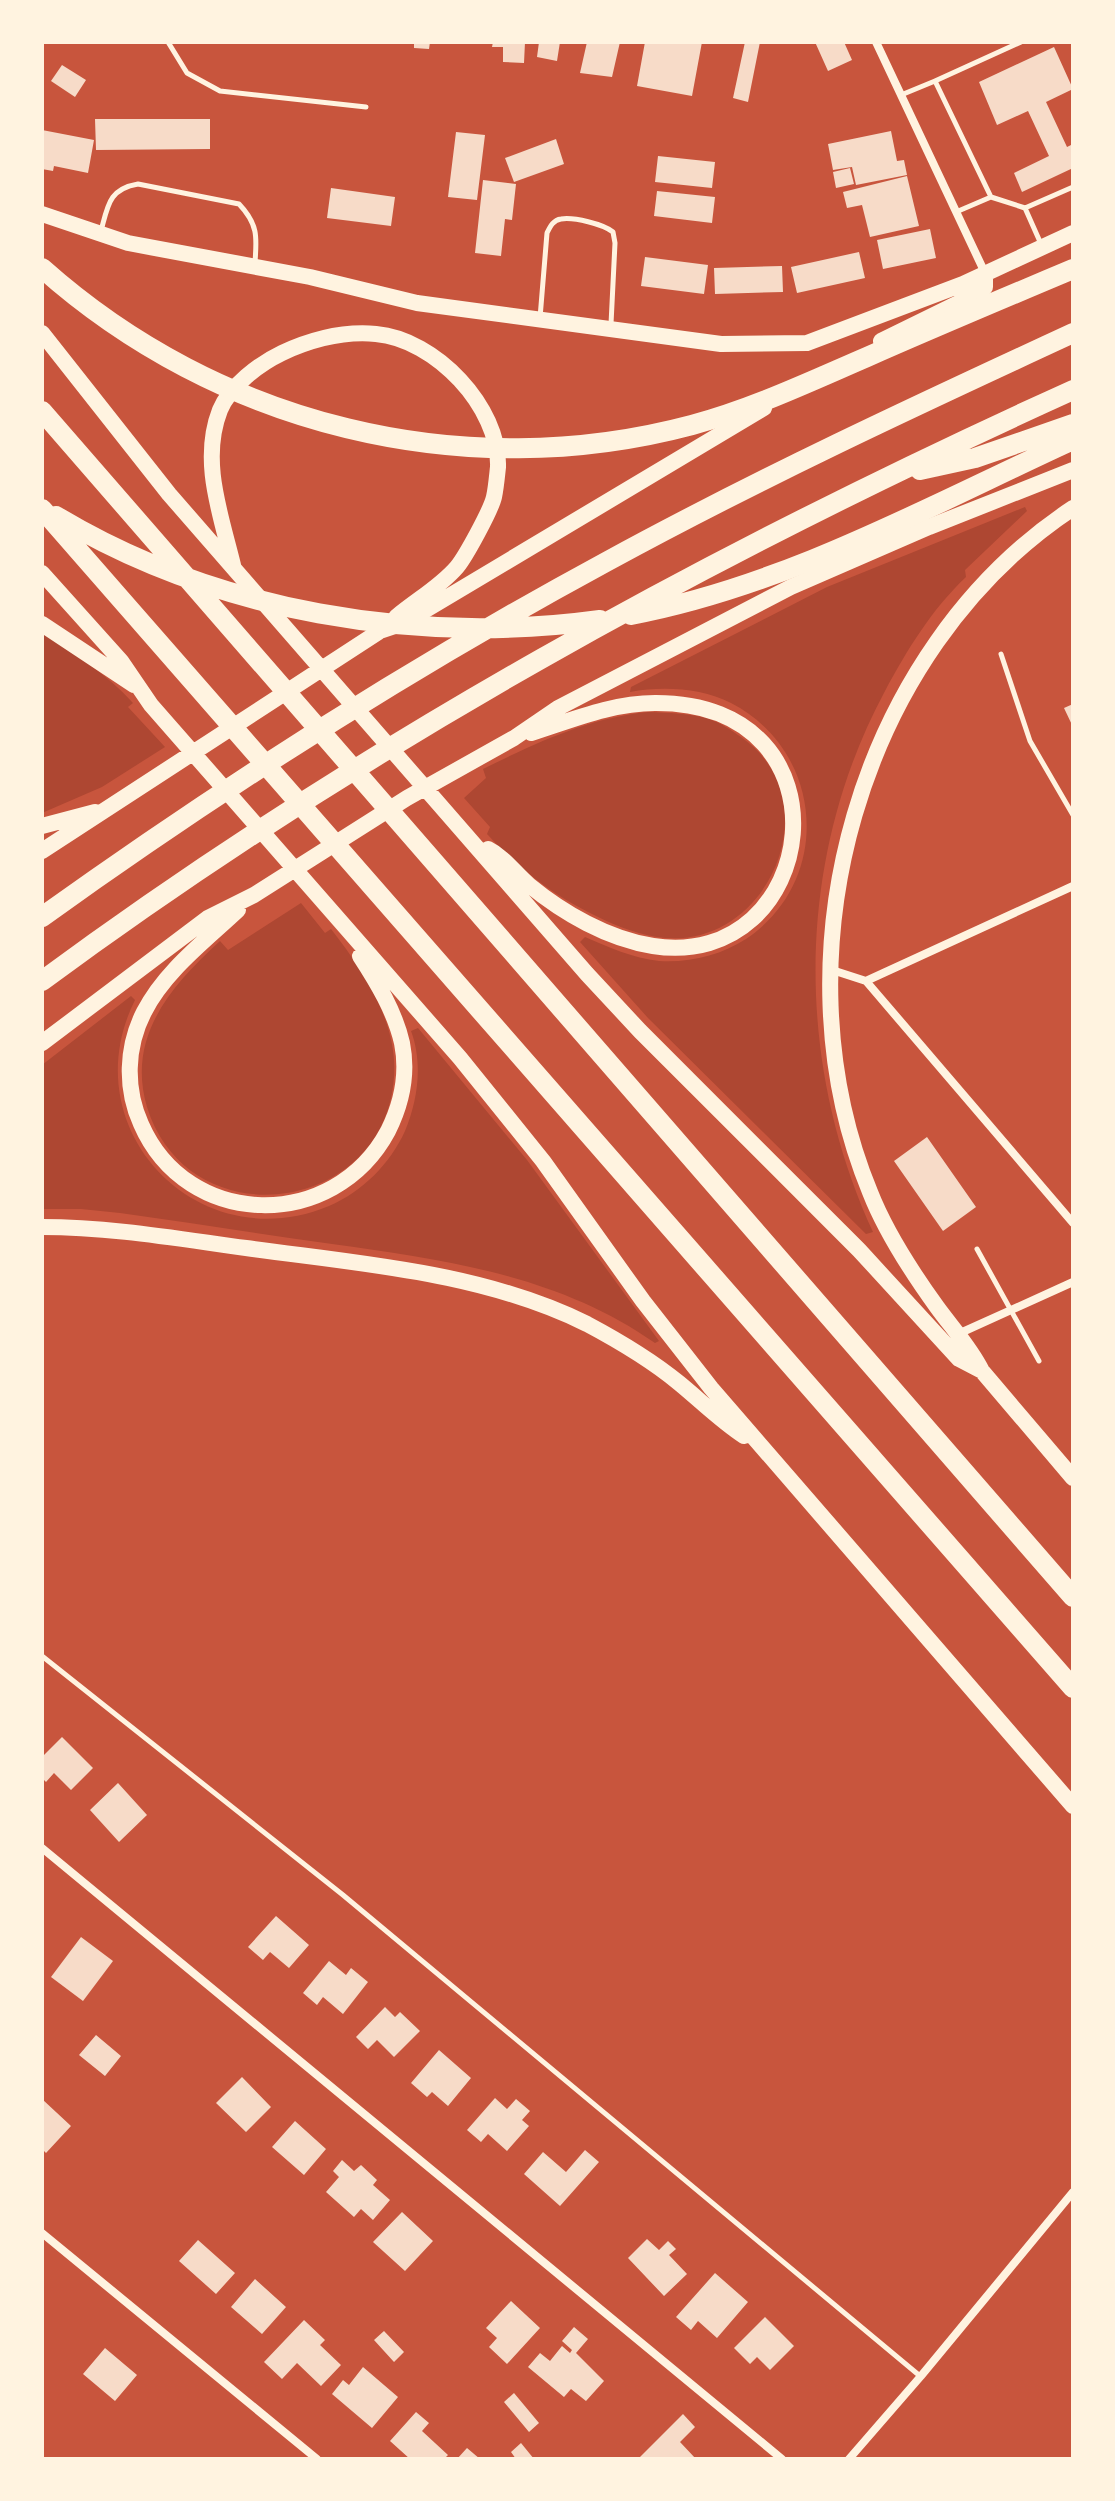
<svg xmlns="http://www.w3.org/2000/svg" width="1115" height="2501" font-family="Spectral,serif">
<rect width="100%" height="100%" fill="#c8553d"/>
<path fill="#ae4732" d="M1025,507L1027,511L965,570L966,577C932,609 907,650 885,691C795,858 794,1061 873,1232L866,1234L648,1018L580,942L585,937C608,947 633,958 659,961C690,963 721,955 746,939C834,880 824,751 731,703C701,688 663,686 630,692L631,687L827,587Z
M42,633C75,654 107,674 133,703L128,707L165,747L102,787L42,813Z
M648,712C669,713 689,713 709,719C721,723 731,730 741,737C834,801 767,954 657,937C633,933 609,923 588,912C550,893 516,866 487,834L490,827L464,798L486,778L483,769C536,743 588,718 648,712Z
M301,903L325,933L331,929C363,970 398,1022 394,1077C385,1215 188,1240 147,1107C126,1036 172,985 220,941L228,950Z
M131,996L135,1000C71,1128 197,1261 329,1206C362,1192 390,1164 405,1131C418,1100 423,1063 411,1031L418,1028L527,1160L659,1341L655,1343C558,1275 446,1260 332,1244C261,1234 191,1223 120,1213L81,1209H42V1065Z"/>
<path fill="#f7dbc8" d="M414,42H430L429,49L414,48Z
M493,42H525L524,63L503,62V47H492Z
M539,42H560L557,61L537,57Z
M587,42H620L612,77L580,73Z
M645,42H702L692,96L637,86Z
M745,42H760L748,102L733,98Z
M815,42H844L852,60L828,71Z
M1054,47L1073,89L1046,102L1067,147L1073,144V168L1022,192L1014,173L1049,156L1028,111L997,125L979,82Z
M62,65L86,80L75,97L51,81Z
M95,119H210V149L96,150Z
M42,130L94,140L88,173L54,166L53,171L42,169Z
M891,131L897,161L904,160L907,175L856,185L852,167L833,170L828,144Z
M456,132L485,135L477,200L448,197Z
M556,139L564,164L514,182L505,158Z
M658,156L715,162L712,188L655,182Z
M850,168L854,184L836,188L833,172Z
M907,176L919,226L870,237L862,205L847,208L843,192Z
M483,180L516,184L512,220L505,219L501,256L475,253Z
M331,188L395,197L391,226L327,218Z
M657,191L715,197L712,223L654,216Z
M930,229L936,258L883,269L877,240Z
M859,252L865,278L797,293L791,267Z
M645,257L708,265L704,294L641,286Z
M782,266L783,292L715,294L714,268Z
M1073,704V727L1064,708Z
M927,1137L976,1207L943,1231L894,1161Z
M62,1737L93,1768L71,1790L54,1773L46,1782L42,1778V1757Z
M118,1783L147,1815L119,1842L90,1810Z
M276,1916L309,1945L289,1968L270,1952L263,1960L248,1947Z
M81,1937L113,1961L83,2001L51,1977Z
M329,1961L346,1975L351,1968L368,1982L343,2014L323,1997L317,2005L303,1993Z
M385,2007L395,2017L400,2012L420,2031L394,2057L377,2040L368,2049L356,2037Z
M96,2035L121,2056L105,2076L79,2055Z
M439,2050L471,2078L448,2106L432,2092L427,2097L411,2083Z
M242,2077L271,2107L246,2132L216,2103Z
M495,2098L507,2109L516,2099L530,2111L522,2120L529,2126L507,2151L488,2134L481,2142L467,2130Z
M42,2099L71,2126L46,2153L42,2149Z
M295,2121L326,2149L304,2175L272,2147Z
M585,2150L599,2162L560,2206L524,2174L543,2152L566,2172Z
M342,2160L354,2171L361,2165L377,2180L373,2185L390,2200L373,2220L361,2209L354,2217L326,2192L339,2177L333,2171Z
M402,2212L433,2241L405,2271L373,2242Z
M647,2239L659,2250L668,2241L676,2249L669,2255L687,2274L664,2296L628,2258Z
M198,2240L235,2273L216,2294L179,2261Z
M715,2273L748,2302L717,2338L698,2321L691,2330L676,2317Z
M255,2279L286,2307L262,2334L231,2307Z
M511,2301L540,2328L507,2364L489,2347L497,2338L486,2328Z
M765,2317L794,2346L770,2370L757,2357L750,2364L734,2348Z
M304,2320L325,2340L320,2345L341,2365L321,2386L297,2363L282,2379L264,2362Z
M574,2327L588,2339L576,2353L604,2381L586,2401L571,2389L564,2397L528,2367L540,2353L550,2361L562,2346L570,2353L572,2350L562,2341Z
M384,2331L404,2352L394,2362L374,2340Z
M105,2348L137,2375L115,2401L83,2374Z
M363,2367L398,2397L372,2428L332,2394L343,2380L349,2385Z
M514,2393L539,2423L529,2432L504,2402Z
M416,2412L429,2423L422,2431L448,2455L444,2459H410L390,2441Z
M683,2414L695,2427L680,2442L696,2459H638Z
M521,2443L534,2459H516L511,2452Z
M467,2448L480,2459H457Z"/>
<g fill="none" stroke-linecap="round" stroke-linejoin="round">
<path stroke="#fff3e0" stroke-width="5" d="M168,42L187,73L220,91L366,107
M935,81L1021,42
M901,95L935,81L991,197
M1025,208L1041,244
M956,212L991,197L1025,208L1073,187
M101,231C108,205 109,189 138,184L239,204C258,224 257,237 255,262
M540,318L547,233C550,227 553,220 561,219C574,217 603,224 613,232L615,243L611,324
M1001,654L1030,741L1073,815
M977,1249L1039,1361
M42,1656L343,1895L920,2376"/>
<path stroke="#fff3e0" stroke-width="8" d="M876,42L985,273
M832,970L866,981L1073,886
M866,981L1073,1223
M958,1334L1073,1282
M42,1848L782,2459
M42,2233L317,2459
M849,2459L921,2376L1073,2192"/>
<path stroke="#fff3e0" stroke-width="16" d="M42,214L128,243L310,277L417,303L721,344L807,343L963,284L1073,233
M42,333L169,494L587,974L640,1031L859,1250L959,1359L982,1371L1073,1478
M881,341L981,292L985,287V274
M233,565C221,515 200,461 220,410C230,386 259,364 282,353C310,340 344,331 376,334C435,339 500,407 498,467C497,476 496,488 494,497C491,510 466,556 457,567C440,587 416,600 396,617
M42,573L121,661L151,705L460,1058L543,1161L643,1301L711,1388L1073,1806
M42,624L134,685
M42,826L95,812
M488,849C504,857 515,873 529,885C563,913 608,939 653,946C820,972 858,702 655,703C612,703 572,720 531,733
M42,851L380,631L404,623L764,408
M238,910C205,941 165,971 144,1012C126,1047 125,1089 141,1124C187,1230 334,1232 388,1131C402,1103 408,1073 402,1043C395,1012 377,982 360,956
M42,1043L208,918L254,895L407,798L514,738L558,708L791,587L929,527L1073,470
M42,1227C111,1227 179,1239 246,1248C361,1264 482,1272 587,1324C619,1341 651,1360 679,1383C701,1401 721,1421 744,1436
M982,1371C970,1347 953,1329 937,1307C911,1271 886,1233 870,1192C773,957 858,650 1073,508"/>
<path stroke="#fff3e0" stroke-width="20" d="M42,268C218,425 463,486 692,425C752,409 809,382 867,357C935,327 1004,298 1073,269
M42,411L1073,1597
M920,470L975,458L1073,424
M42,509L1073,1688
M56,516C216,612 416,645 600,620
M631,615C788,585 929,506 1073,440
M42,917C222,788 410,668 606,562C758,479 915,406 1073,333
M42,981C362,745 711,554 1073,390"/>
</g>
<rect width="1115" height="2501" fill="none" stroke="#fff3e0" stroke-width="88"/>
</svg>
